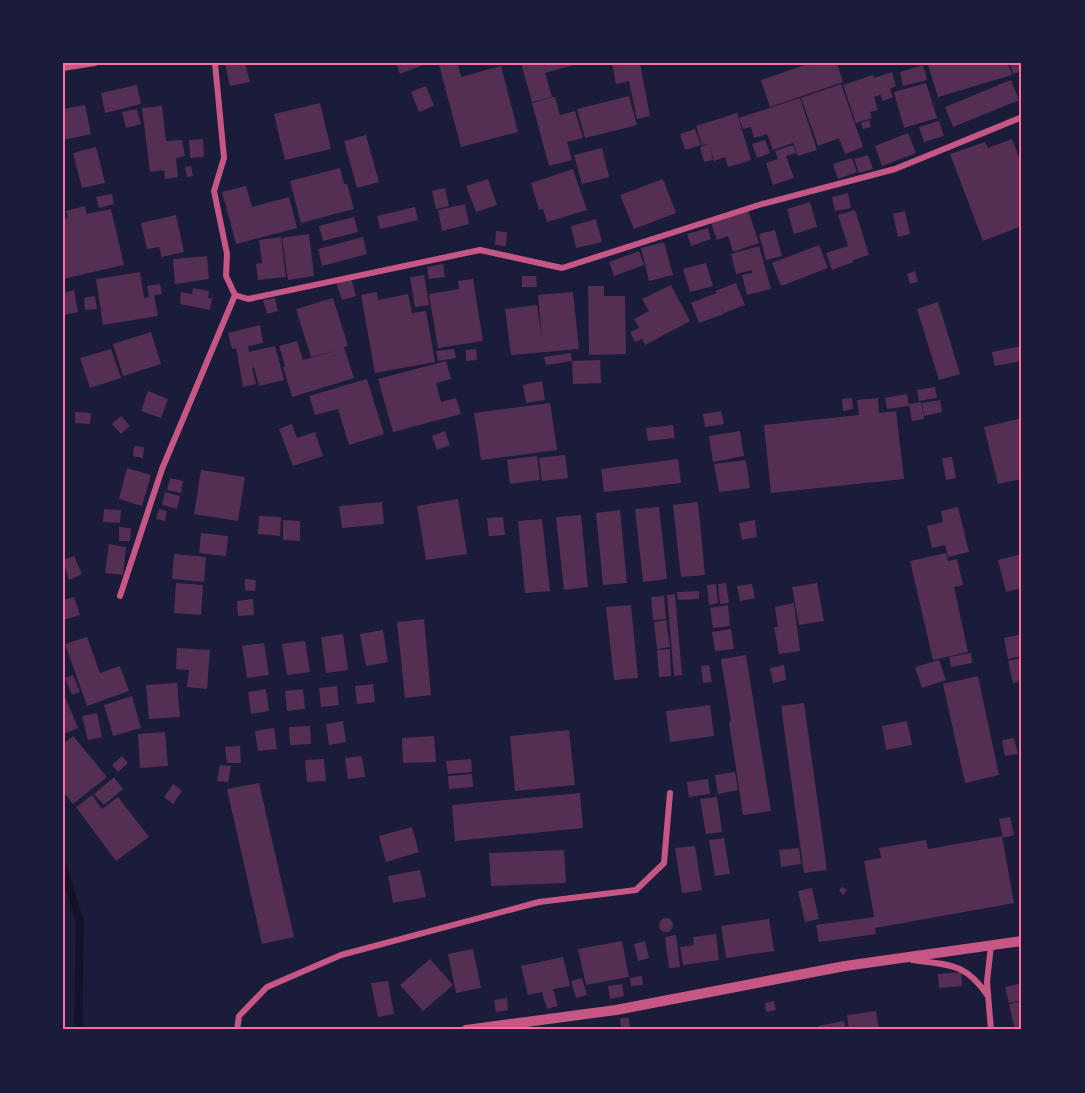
<svg xmlns="http://www.w3.org/2000/svg" width="1085" height="1093" font-family="Raleway,sans-serif">
<rect width="100%" height="100%" fill="#1b1b3a"/>
<g fill="none" stroke-linecap="round" stroke-linejoin="round">
<path stroke="#12122b" stroke-width="8" d="M63,867L80,922L78,1030"/>
</g>
<path fill="#542f53" d="M245,63L250,82L230,86L225,64Z
M396,63H422L423,65L400,74Z
M445,63H458L461,77L501,66L518,132L461,147L439,65Z
M521,63H577V64L545,73L552,97L532,102Z
M612,63H640L650,116L637,119L629,81L616,84Z
M810,63H837L843,82L770,107L761,80Z
M934,63H1008L1012,75L938,97L928,65Z
M1010,63H1022V71L1013,74Z
M923,65L927,80L903,86L900,72Z
M892,72L896,86L890,89L893,97L883,101L879,92L880,95L874,97L878,110L870,112L872,118L856,123L843,85L873,75L874,78Z
M1011,80L1019,100L953,127L945,107Z
M926,83L937,118L904,128L894,92Z
M841,84L863,147L845,154L839,138L818,146L801,98Z
M137,85L141,104L105,113L101,93Z
M426,86L434,106L419,112L411,92Z
M629,96L637,125L585,138L577,109Z
M553,97H555L560,115L575,111L583,138L567,142L572,160L549,166L532,103Z
M800,98L817,150L798,156L793,143L773,150L767,134L754,138L751,127L743,129L739,118Z
M320,103L331,149L285,160L274,114Z
M85,105L91,134L63,140V109Z
M162,106L166,141L182,140L185,156L176,158L178,177L165,179L164,170L150,172L142,108Z
M137,109L141,124L126,128L122,112Z
M737,113L751,160L728,167L725,157L714,161L710,147L713,160L704,162L700,147L709,144L702,145L696,126Z
M869,120L871,127L863,129L861,123Z
M939,121L944,136L924,142L919,127Z
M695,129L701,145L685,150L680,134Z
M908,133L916,153L882,166L875,146Z
M366,135L379,182L357,188L344,141Z
M203,139L204,157L190,158L189,140Z
M1012,139L1022,165V226L983,241L950,154L985,142L988,148Z
M765,140L770,153L757,158L752,144Z
M793,145L796,153L786,156L794,178L773,185L766,163L778,159L775,151Z
M96,147L105,183L82,188L73,153Z
M602,148L609,177L582,184L574,155Z
M868,155L873,169L859,173L854,159Z
M852,158L857,172L838,179L833,164Z
M191,166L193,176L187,177L185,167Z
M340,168L344,184H347L354,209L301,223L290,181Z
M573,169L587,210L547,222L543,209L539,210L531,183Z
M488,179L497,205L476,212L466,186Z
M663,179L676,213L634,229L620,195Z
M246,186L252,207L289,197L297,228L236,244L222,192Z
M445,188L449,206L436,209L432,191Z
M848,193L851,208L835,211L832,197Z
M112,194L114,204L99,208L96,197Z
M810,202L817,227L794,234L787,209Z
M465,204L469,224L442,231L438,210Z
M85,206L87,214L111,209L124,265L63,279V219L68,218L66,211Z
M415,207L418,220L380,229L377,216Z
M748,210L759,243L733,252L728,236L717,240L711,223Z
M855,210L869,255L853,260V262L832,270L826,253L848,246L838,215Z
M905,211L910,234L898,237L893,214Z
M176,215L184,252L162,257L159,247L147,249L141,223Z
M354,217L358,232L323,241L319,226Z
M596,219L602,242L576,248L571,226Z
M708,228L711,239L691,246L687,234Z
M775,230L782,256L766,260L759,234Z
M496,231L507,232L506,246L495,245Z
M309,234L314,276L288,280L282,238Z
M281,237L286,277L258,280L256,264L262,263L259,240Z
M363,237L367,254L322,266L318,249Z
M664,242L673,275L649,281L641,248Z
M819,245L828,268L781,286L772,263Z
M759,246L771,289L747,295L742,275L752,273V270L736,274L731,254Z
M639,251L644,265L614,276L609,262Z
M207,256L209,279L175,284L173,259Z
M706,263L713,286L690,292L683,269Z
M443,264L445,277L429,279L427,267Z
M915,271L918,282L910,284L907,274Z
M140,272L144,298L149,297L147,286L160,284L162,294L154,295L158,316L103,325L96,279Z
M424,275L429,305L415,307L410,277Z
M522,276H536L537,287H522Z
M351,278L356,296L342,300L336,282Z
M473,279L483,341L438,348L429,294L459,289L458,281Z
M736,283L745,305L724,313L719,302L724,314L699,323L691,303L717,293L715,291Z
M671,285L690,321L645,345L642,339L635,342L630,332L639,328L634,319L649,311L642,299Z
M588,286H604V296H625L626,354L589,355Z
M193,288L209,291L208,298H212L210,310L180,304L181,292L192,294Z
M74,290L78,312L63,315V293Z
M377,292L378,300L408,294L412,313L426,311L435,362L375,373L361,295Z
M573,292L579,349L511,355L505,309L537,305L542,339L538,295Z
M95,296L97,309L85,310L84,298Z
M275,298L278,311L267,314L263,300Z
M333,298L348,346L344,347L354,378L292,397L283,367L285,366L279,346L297,341L303,360L339,350L311,357L296,309Z
M938,302L960,374L939,380L917,309Z
M260,325L263,343L248,346L249,352L275,346L284,380L259,386L254,367L252,368L256,384L243,387L236,348L232,349L228,333Z
M151,332L161,364L123,376L113,344Z
M1022,346V361L995,366L992,352Z
M111,349L121,378L90,388L80,358Z
M454,349L456,358L438,361L436,351Z
M476,349L477,360L466,361V350Z
M571,353L572,361L546,365L544,357Z
M600,360L601,383L573,384L572,361Z
M446,361L451,379L436,383L441,402L456,398L461,414L393,432L378,379Z
M367,379L384,434L349,445L338,409L315,415L309,396Z
M542,381L545,400L526,403L523,385Z
M935,387L937,398L919,401L917,390Z
M148,391L168,399L161,418L141,411Z
M907,394L909,406L887,409L885,398Z
M852,398L853,409L843,411L842,399Z
M878,398L879,413L896,411L904,479L771,493L764,425L859,415L857,400Z
M940,400L942,412L924,416L922,403Z
M921,402L924,419L912,421L909,404Z
M550,403L557,450L481,460L474,413Z
M721,411L724,424L705,427L703,414Z
M75,412L91,413L90,424L75,423Z
M121,416L130,426L121,434L112,424Z
M1022,418V479L998,484L984,427Z
M292,424L297,438L315,432L323,456L293,466L279,429Z
M673,425L675,438L648,441L646,428Z
M445,431L450,445L437,450L432,436Z
M740,431L744,456L713,462L709,436Z
M134,446L144,447L143,458L133,456Z
M565,455L568,478L542,481L539,458Z
M537,456L540,480L510,484L507,460Z
M952,457L956,478L946,480L942,458Z
M678,459L681,483L604,492L601,469Z
M746,460L750,488L719,492L714,464Z
M127,468L151,475L142,506L119,499Z
M201,470L245,477L238,521L194,514Z
M170,478L183,481L181,493L167,490Z
M165,492L180,496L177,509L162,505Z
M458,499L467,554L426,560L417,506Z
M382,502L384,524L342,528L339,506Z
M698,502L705,575L681,577L673,505Z
M659,507L667,579L643,582L635,509Z
M958,507L969,552L948,557L945,545L932,548L927,526L943,522L941,511Z
M104,509L121,510L120,523L103,522Z
M159,509L167,511L165,521L156,519Z
M620,510L627,583L603,585L596,513Z
M581,515L588,587L564,590L556,517Z
M259,516L281,517L280,536L258,534Z
M503,517L505,535L489,536L487,518Z
M542,519L550,591L525,593L518,521Z
M283,520L300,521V541L283,540Z
M755,520L757,537L742,540L739,523Z
M119,527L131,528L130,541H119Z
M201,533L228,536L226,556L199,553Z
M109,544L126,547L123,575L105,573Z
M946,553L948,561L957,559L963,585L954,587L968,652L933,660L910,561Z
M174,554L206,557L204,582L172,579Z
M1022,554V588L1006,592L998,560Z
M74,556L82,574L69,580L63,560Z
M245,579L256,580L255,591L245,590Z
M176,583L203,585L201,615L174,613Z
M726,583L729,603L720,604L718,584Z
M817,583L824,621L799,625L792,587Z
M716,584L718,603L709,605L707,585Z
M752,584L755,598L740,601L737,586Z
M699,591V599L678,600L677,592Z
M675,594L682,675L674,676L667,595Z
M664,596L666,619L653,620L651,597Z
M74,597L80,615L63,620V600Z
M253,599L254,615L238,616L237,601Z
M794,603L800,651L779,654L774,627H778L775,607Z
M631,605L638,678L614,680L606,607Z
M728,605L730,626L713,628L710,608Z
M424,619L431,695L405,698L397,622Z
M666,620L670,647L657,649L654,622Z
M731,629L734,649L715,651L712,632Z
M383,630L388,662L366,666L360,634Z
M343,634L348,670L326,673L321,637Z
M1022,634V656L1008,659L1004,638Z
M87,637L100,673L120,666L129,691L87,706L65,644Z
M305,641L310,672L287,675L282,644Z
M264,643L269,675L247,678L242,646Z
M177,648L210,650L207,689L187,687L189,670L176,669Z
M670,649L671,676L659,677L657,650Z
M971,653L972,663L951,667L949,657Z
M746,655L771,811L743,815L729,722L731,721L721,659Z
M1022,658V681L1013,683L1008,661Z
M939,660L946,680L922,688L915,667Z
M709,665L712,682L703,683L701,666Z
M784,665L786,680L773,683L770,668Z
M73,675L80,692L72,695L65,678Z
M978,676L999,775L965,783L943,684Z
M177,683L180,717L149,719L146,685Z
M373,684L375,702L357,704L355,686Z
M337,686L339,705L321,707L319,688Z
M266,689L269,711L251,714L248,692Z
M303,689L305,709L287,711L285,691Z
M63,692L78,728L63,734Z
M132,696L141,728L113,736L104,705Z
M804,703L827,870L804,873L781,706Z
M710,705L714,736L670,742L666,711Z
M97,713L102,737L88,740L82,716Z
M343,721L346,742L329,745L326,724Z
M907,721L912,745L886,750L882,726Z
M310,726L311,744L290,745L289,727Z
M274,728L277,749L258,751L255,731Z
M569,730L575,785L515,791L510,736Z
M165,732L168,766L140,768L138,734Z
M73,736L107,777L73,804L63,792V744Z
M434,736L436,762L403,763L402,738Z
M1014,738L1018,754L1005,756L1002,740Z
M240,746L241,763H227L225,747Z
M122,756L128,763L118,772L112,765Z
M362,756L365,777L348,779L345,758Z
M324,759L326,781L307,782L305,760Z
M471,759L472,772L448,774L446,761Z
M220,765L231,766L228,782L217,781Z
M735,772L738,790L718,794L715,775Z
M472,774L473,787L449,789L448,776Z
M114,777L123,789L104,805L94,794Z
M708,779L710,794L689,797L687,782Z
M259,783L294,937L262,944L227,789Z
M173,784L182,791L173,804L164,797Z
M580,793L583,828L455,841L452,805Z
M92,795L102,809L118,797L149,837L116,861L76,807Z
M717,797L722,832L706,834L700,799Z
M1010,817L1014,835L1003,838L999,819Z
M412,827L419,852L386,862L379,836Z
M1002,836L1014,903L875,928L876,934L819,942L816,925L874,917L864,861L881,858L879,848L926,840L928,849Z
M724,838L730,874L715,876L709,840Z
M695,846L702,890L682,893L675,848Z
M799,848L801,864L781,867L779,850Z
M564,850L566,883L491,886L489,853Z
M420,870L426,897L393,903L388,876Z
M842,887L847,890L843,895L839,890Z
M812,888L819,919L805,922L798,891Z
M659 925a7 7 0 1 1 14 0a7 7 0 1 1-14 0Z
M769,919L774,951L726,958L721,926Z
M716,934L719,960L683,965L680,947L694,945L693,937Z
M676,935L680,967L669,968L665,937Z
M622,941L629,977L586,985L578,949Z
M645,941L649,958L638,961L634,944Z
M473,949L481,988L456,993L448,954Z
M563,957L570,986L553,989L558,1006L547,1009L542,992L528,995L521,966Z
M430,959L453,985L423,1011L400,985Z
M961,972L962,986L939,988L938,974Z
M642,976L643,985L631,986L630,978Z
M582,978L587,995L576,998L571,981Z
M388,981L394,1014L378,1017L371,983Z
M1022,983V1000L1009,1003L1005,987Z
M622,984L624,996L610,999L608,986Z
M507,998L508,1010L496,1012L494,1000Z
M774,1001L776,1010L766,1012L765,1003Z
M1022,1001V1030H1015L1009,1004Z
M876,1011L879,1030H849L847,1015Z
M620,1018H629L630,1030H621Z
M844,1021L846,1030H819L818,1026Z"/>
<g fill="none" stroke-linecap="round" stroke-linejoin="round">
<path stroke="#c65784" stroke-width="6" d="M63,68L95,63
M235,295L248,299L480,250L562,268L762,204L895,169L1022,117
M120,596L162,469L235,295L226,276L227,254L214,191L224,158L215,63
M912,960C949,965 965,962 988,996
M237,1030L239,1016L267,987L341,955L539,902L636,890L664,863L670,793
M991,1030L987,982L991,945"/>
<path stroke="#c65784" stroke-width="10" d="M466,1030L616,1010L845,966L1022,941"/>
</g>
<rect width="1085" height="1093" fill="none" stroke="#1b1b3a" stroke-width="129"/>
<rect x="64" y="64" width="956" height="964" fill="none" stroke="#ff6b9d" stroke-width="2"/>
</svg>
